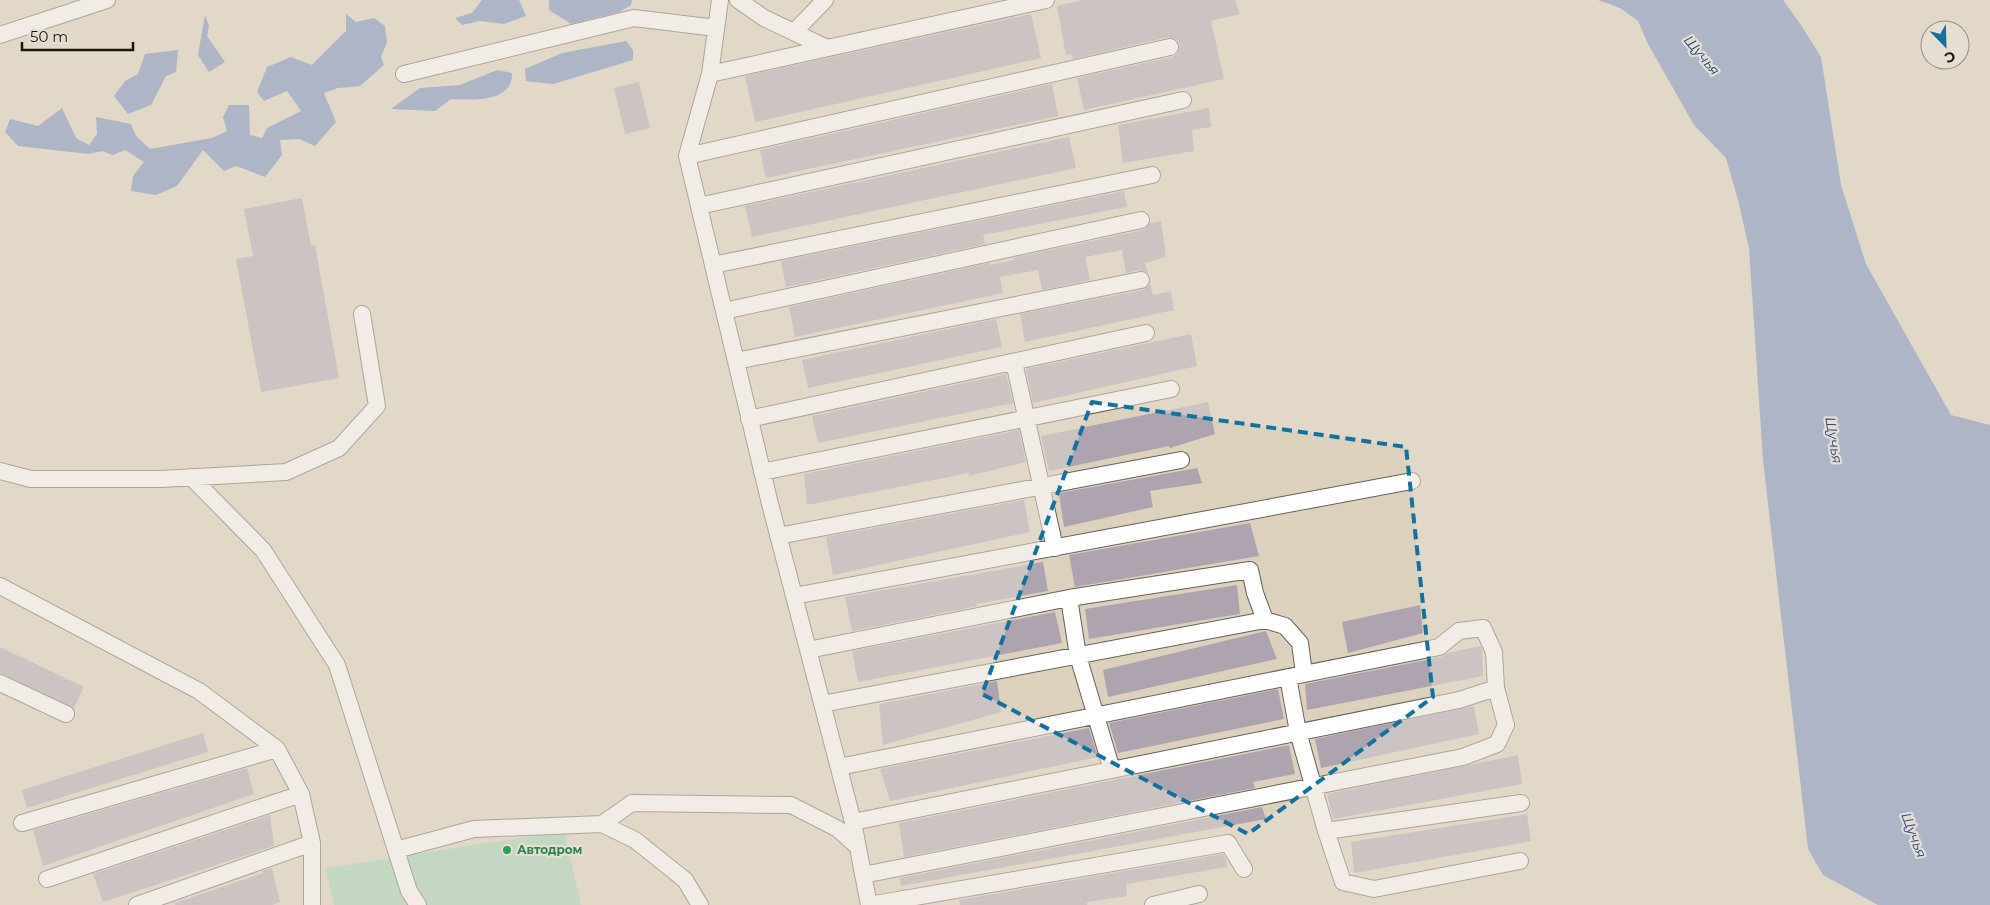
<svg xmlns="http://www.w3.org/2000/svg" width="1990" height="905" font-family="Montserrat,sans-serif">
<rect width="100%" height="100%" fill="#e6ded1"/>
<path fill="#dcd1bd" fill-rule="evenodd" d="M0,0H1990V905H0ZM1930,30H1960V60H1930Z"/>
<path fill="#9aceb2" d="M564,831L581,905H334L326,868Z"/>
<path fill="#6984b9" d="M482,0H519L526,16L504,24L480,21L462,25L455,18L472,13Z
M549,0H632L631,5L619,12L571,24L549,10Z
M1598,0H1783L1801,25L1821,57L1841,185L1866,264L1951,415L1990,425V905H1878L1823,875L1808,849L1763,460L1749,248L1738,200L1726,158L1694,125L1648,44L1638,21L1620,8Z
M346,14L356,22L374,18L385,26L387,42L381,57L384,65L360,86L338,88L324,93L336,122L315,146L299,139L280,140L282,155L265,177L236,166L224,171L203,150L177,186L156,195L131,191L133,176L144,162L125,150L113,155L102,151L89,154L18,146L5,132L10,119L38,126L62,108L76,138L89,145L97,134L96,117L131,124L136,136L150,149L212,138L227,131L223,117L229,105H249L250,135L262,138L267,128L301,111L287,91L264,101L257,92L267,67L291,57L312,65L346,31Z
M205,15L209,26L207,36L225,62L209,72L198,55Z
M626,41L633,50V60L553,84L526,81L525,69L562,53Z
M178,50L176,72L166,76L151,105L128,114L114,96L125,81L138,74L145,54Z
M497,70L512,73C513,103 471,100 451,99L435,111L391,109L420,88L460,85Z"/>
<path fill="#aea4af" d="M1083,0H1235L1240,14L1211,21L1224,79L1084,110L1077,78L1172,57L1177,54L1180,45L1177,40L1168,37L1073,59L1071,54L1066,55L1057,6Z
M1031,14L1041,58L755,122L745,76Z
M639,82L650,128L625,134L614,88Z
M1052,84L1058,116L766,178L760,150Z
M1209,108L1211,127L1192,130L1194,151L1123,163L1118,125Z
M1069,137L1076,168L752,237L745,206Z
M1124,191L1127,207L983,235L985,244L786,287L781,261Z
M302,198L311,246L315,245L339,378L261,392L236,259L253,256L244,209Z
M1161,221L1166,257L1145,263L1148,273L1140,270L1126,273L1122,250L1085,257L1090,280L1042,290L1038,270L1000,277L1003,293L795,337L789,307L989,263V265L1014,260L1013,258L1143,230L1150,223Z
M1150,284L1153,295L1171,291L1174,310L1025,342L1020,314L1143,290Z
M996,319L1002,347L808,388L802,360Z
M1191,334L1197,366L1033,403L1026,369Z
M1006,374L1013,403L818,443L812,416Z
M1208,402L1215,434L1170,448L1169,446L1049,471L1041,436Z
M1019,430L1026,462L969,476V473L807,505L804,474Z
M1197,468L1202,483L1150,491L1153,507L1064,527L1059,493Z
M1024,500L1030,532L833,575L826,537Z
M1250,523L1259,556L1075,587L1069,555Z
M1043,562L1048,591L976,604L977,606L852,631L845,597Z
M1237,585L1240,614L1089,639L1085,609Z
M1420,605L1423,633L1348,653L1342,622Z
M1055,612L1062,643L858,682L852,651Z
M1266,631L1277,659L1108,697L1103,670Z
M1480,646L1482,650L1483,676L1307,710L1305,684L1441,657L1448,653Z
M0,647L84,687L74,708L0,673Z
M997,681L1001,712L883,745L879,704Z
M1278,689L1284,719L1118,753L1109,723Z
M1474,706L1479,734L1321,768L1315,739Z
M1089,728L1098,757L890,801L880,769Z
M203,733L208,752L27,808L22,790Z
M1289,745L1295,774L1253,782L1255,788L904,857L899,823Z
M1518,755L1522,784L1333,819L1327,794Z
M247,768L254,794L43,866L33,830Z
M1262,807L1266,819L901,886L900,878Z
M1527,814L1531,841L1354,873L1351,842Z
M270,815L274,846L103,902L93,874Z
M1223,854L1226,859L1227,867L1126,884L1127,896L1087,902V905H960L959,900Z
M272,868L280,902L272,905H175V903L263,873L262,871Z"/>
<g fill="none" stroke-linecap="round" stroke-linejoin="round">
<defs>
<path id="minor" d="M720,0L710,74L687,156L770,504L853,822L869,905
M738,0L764,18L827,48
M794,32L825,0
M0,35L107,0
M404,74L634,18L716,28
M710,74L1046,0
M687,156L1170,47
M699,206L1183,100
M713,265L1152,175
M724,311L1141,220
M736,361L1141,280
M1014,362L1055,548
M749,419L1146,333
M0,471L31,479H161L286,472L339,448L377,406L362,314
M762,472L1171,389
M191,477L263,550L337,665L409,891L418,905
M778,536L1181,460
M0,586L199,691L277,749L301,794L312,843V905
M794,596L1412,481
M1069,598L1078,656L1112,770
M808,650L1069,598L1250,570L1255,593L1265,620L1285,626L1300,643L1304,674
M1288,677L1298,732L1326,831L1521,803
M0,683L66,714
M822,704L1265,620
M839,767L1439,647L1459,631L1483,628L1494,652L1496,688
M853,822L1459,700L1496,688L1506,725L1497,744L1463,757L863,875
M22,823L277,749
M602,824L635,840L685,880L700,905
M1326,831L1343,882L1374,889L1520,861
M396,850L474,829L602,824L632,803L791,805L838,829L858,847
M47,879L301,794
M137,905L312,843
M869,905L1228,843L1244,869
M1153,905L1199,894"/>
</defs>
<use href="#minor" stroke="#676155" stroke-width="18"/>
<use href="#minor" stroke="#fff" stroke-width="16"/>
</g>
<path d="M0 0H1990V905H0ZM1092,402L1406,447L1433,697L1248,834L982,694Z" fill="#e6ded1" fill-opacity=".55" fill-rule="evenodd"/>
<path fill="none" stroke="#1172a0" stroke-width="4" stroke-dasharray="10 6" stroke-linejoin="round" d="M1092,402L1406,447L1433,697L1248,834L982,694Z"/>
<circle fill="#2e9e5b" stroke="#e6ded1" stroke-width="2" cx="507" cy="850" r="5"/>
<g text-anchor="middle" stroke-width="4.5" stroke-linejoin="round" paint-order="stroke">
<g font-size="12" font-weight="bold" fill="#27864d" stroke="#e6ded1" text-anchor="start">
<text x="517" y="854">Автодром</text>
</g>
<g font-size="14" font-style="italic" fill="#254687" stroke="#e6ded1">
<text transform="translate(1702 55) rotate(50)" y="5">Щучья</text>
<text transform="translate(1834 440) rotate(81)" y="5">Щучья</text>
<text transform="translate(1914 835) rotate(69)" y="5">Щучья</text>
</g>
</g>
<g transform="translate(1945 45) rotate(157)"><circle r="24" fill="#e6ded1" stroke="#948e84"/>
<path d="M0-4L9 19L0 12L-9 19Z" fill="#1172a0"/>
<text y="-8" font-size="14" font-weight="bold" text-anchor="middle" fill="#181611">С</text>
</g>
<path d="M22 42v8h111v-8" fill="none" stroke="#181611" stroke-width="2.5"/>
<text x="30" y="42" font-size="15" fill="#181611" stroke="#e6ded1" stroke-width="4" paint-order="stroke">50 m</text>
</svg>
